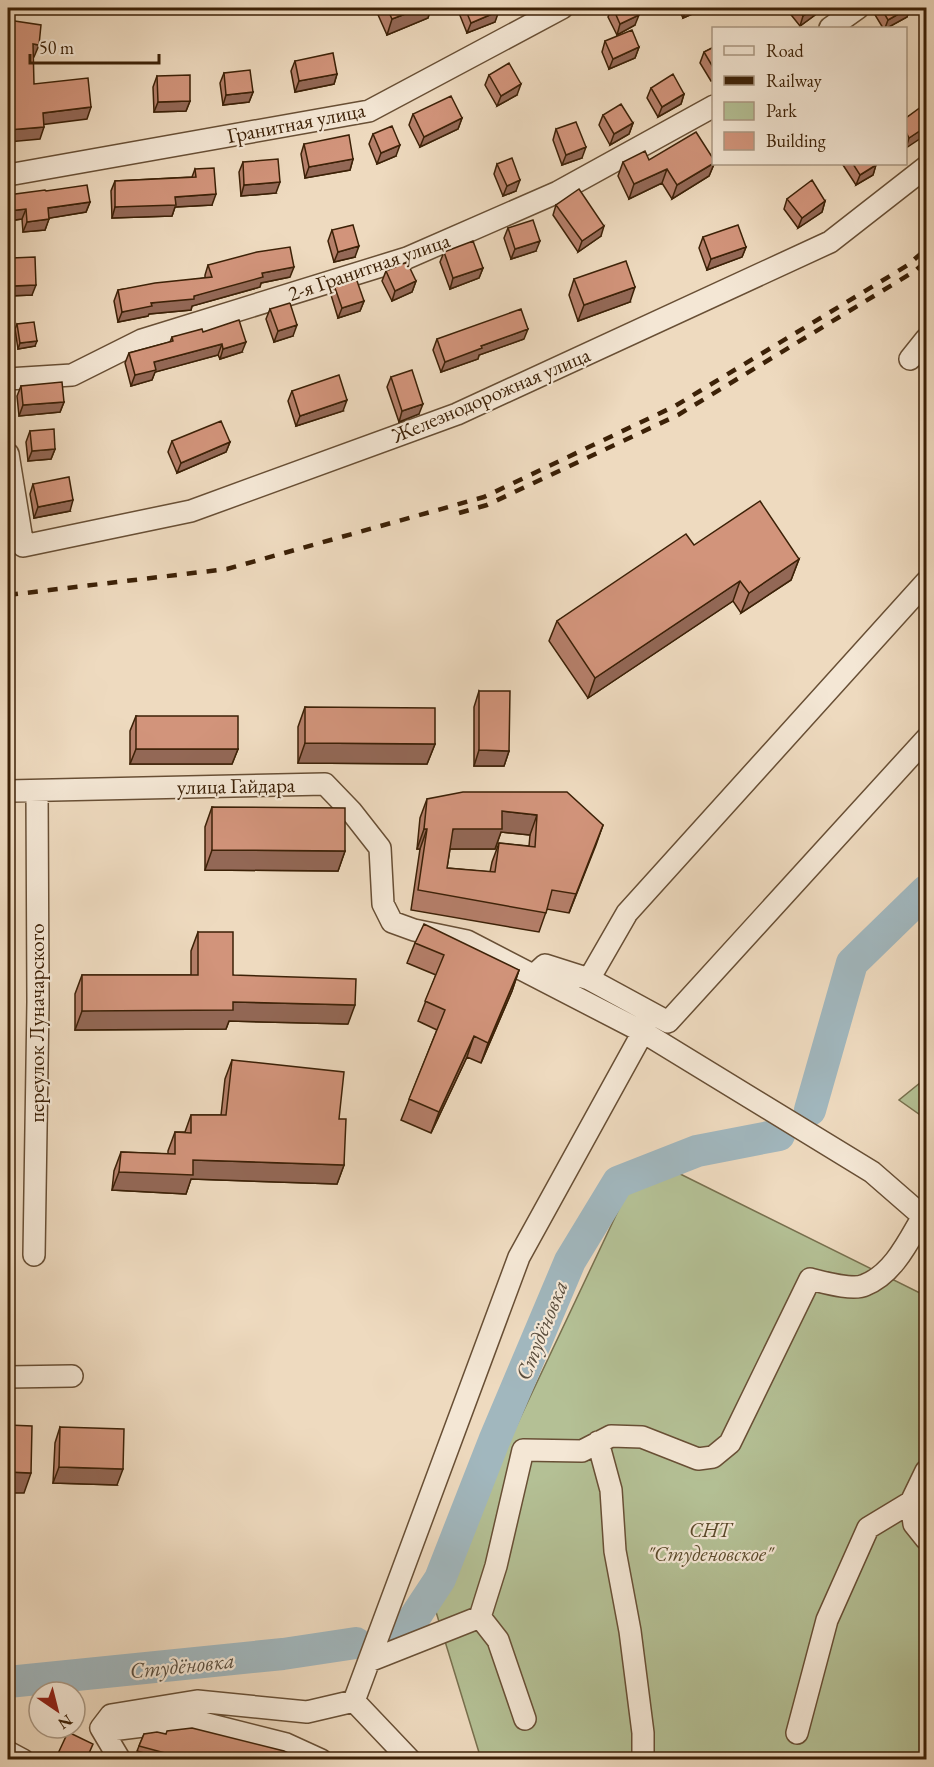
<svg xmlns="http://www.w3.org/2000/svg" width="934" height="1767" font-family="'EB Garamond',serif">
<rect width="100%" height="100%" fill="#eedabf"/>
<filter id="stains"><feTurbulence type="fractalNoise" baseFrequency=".00333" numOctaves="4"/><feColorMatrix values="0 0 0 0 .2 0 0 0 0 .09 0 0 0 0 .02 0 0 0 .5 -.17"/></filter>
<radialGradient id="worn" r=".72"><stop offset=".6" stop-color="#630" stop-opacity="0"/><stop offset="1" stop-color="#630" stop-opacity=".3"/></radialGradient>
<path fill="#b4c095" stroke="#78704e" stroke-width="1.5" d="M926,1078V1119L899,1100Z
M644,1156L926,1296V1759H481L433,1602Z"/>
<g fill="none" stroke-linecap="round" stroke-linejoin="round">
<path stroke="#a1b7be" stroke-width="32" d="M810,1110L852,963L926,891
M403,1635L440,1579L494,1441L570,1261L618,1182L697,1151L779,1135
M8,1682L283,1654L356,1643"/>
<defs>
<path id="minor" d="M830,28L858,8
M8,175L369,111L562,8
M910,359L926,339
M8,379L72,375L142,340L407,258L558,192L714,106
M8,454L23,546L191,511L457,414L830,242L926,167
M8,791L325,784L351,811L380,848L383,904L392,922L414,930L467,941L643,1032L872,1172L926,1219
M534,975L545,965L589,979L627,913L926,582
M589,979L668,1022L926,739
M34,1255L38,1002L37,791
M8,1377L72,1376
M598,1442L611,1490L615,1551L630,1631L643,1733V1760
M911,1502L914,1524L926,1539
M480,1617L498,1640L525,1719
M369,1661L480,1617L496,1566L523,1450L582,1451L611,1436L642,1437L698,1459L713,1457L730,1443L810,1279C823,1282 853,1291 865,1285C893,1274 908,1242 922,1218
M103,1731L191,1720L286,1744L321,1760
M797,1733L827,1620L868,1528L911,1502L926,1471
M8,1752L23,1760
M120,1760L101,1728L111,1715L197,1701L307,1712L354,1701
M410,1760L354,1701L519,1257L643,1032"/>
</defs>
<use href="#minor" stroke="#684f35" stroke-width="24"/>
<use href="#minor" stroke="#f4e7d5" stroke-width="21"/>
<path stroke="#3c2107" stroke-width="4.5" stroke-dasharray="10 10" stroke-linecap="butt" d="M459,513L487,505L678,415L915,271L926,261
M8,595L227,569L484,497L675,406L908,265L926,249"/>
</g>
<path fill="#b57f6a" stroke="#3c2107" stroke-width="1.5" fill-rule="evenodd" d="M375,8H431L428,18L387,35Z
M457,8H498L495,22L467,33Z
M612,8H636L635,25L617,35L608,17Z
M678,8H706L683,18Z
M789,8H818L815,15L800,26L788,11Z
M873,8H910L907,17L887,28H883L872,10Z
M605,41L639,47L635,58L609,69L602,52Z
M714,47V80L711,81L700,63L704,52Z
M295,61L337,74L334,84L295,92L291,71Z
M224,73L253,92L249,102L223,105L220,83Z
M489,75L517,95L497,106L485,85Z
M157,76L190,101L186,111L154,112L153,87Z
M651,88L684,94L681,104L658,117L647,98Z
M927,91V101L924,99Z
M927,106L906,148V118Z
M413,114L462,118L458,129L420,147L409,125Z
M603,115L633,123L629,134L610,145L599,125Z
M556,129L582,158L562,165L553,140Z
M373,134L396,156L377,164L369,144Z
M304,144L353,159L350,170L305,178L301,154Z
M243,162L276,193L241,196L239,172Z
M623,162L714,164L709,176L672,199L662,183L629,199L618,176Z
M497,164L516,191L503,196L494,174Z
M844,164H876L873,175L856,185L843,165Z
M195,169L212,205L175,207L172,216L112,218L111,191L115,181L192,177Z
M46,191L90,202L86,212L49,218L45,230L23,232L22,219L8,221Z
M787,199L825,201L822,212L798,228L784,209Z
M556,205L601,236L578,252L553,215Z
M508,228L536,251L511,259L504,238Z
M332,230L355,257L334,262L328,241Z
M703,237L746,247L742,257L707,270L699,248Z
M444,252L483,268L479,278L450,289L440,262Z
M12,258L32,295L9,296L8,268Z
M208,265L290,277L261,283L260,287L192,306L191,310L149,314L148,316L118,322L114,301L118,290L205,278V275Z
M386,271L416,281L412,292L392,301L382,281Z
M574,279L630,302L578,321L569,295Z
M334,285L364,301L360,311L338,318L331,295Z
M270,309L293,336L274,342L266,319Z
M17,324L35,346L18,349L15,329Z
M203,332L242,352L220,359L218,355L155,372L152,380L131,386L125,363L129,353L170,342L172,337Z
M437,339H524L479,355L478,359L441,372L433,350Z
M391,377L419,414L399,422L387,387Z
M21,386L64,402L60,412L19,416L17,396Z
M292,391L343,411L296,426L288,401Z
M30,431L55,449L51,459L28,461L26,442Z
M172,441L230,442L226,452L177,473L168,452Z
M33,484L70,511L34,518L30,494Z
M694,545L799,559L791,580L741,613L733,601L588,698L549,641L557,621Z
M479,691L509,751L504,766H474V707Z
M305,707L435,744L427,764L298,763V727Z
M136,716L238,749L232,764H130V731Z
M427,799L603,825L569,913L547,909L539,932L411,910L420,849H417L420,818ZM501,832L530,835L529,846L499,843L492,862L490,872L447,868L450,849H495Z
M212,807L345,851L338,871L205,870V827Z
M198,932L233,975L348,1024L229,1021L226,1029L75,1030V994L82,975H191V951Z
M415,943L519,970L512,991L481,1063L467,1057L431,1133L401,1120L437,1030L418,1021L436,975L407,963Z
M232,1060L339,1119L344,1165L337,1184L191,1179L186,1194L112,1190L114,1171L121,1152L168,1154V1151L175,1132H185L191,1115H221L225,1079Z
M60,1427L117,1485L53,1483L55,1443Z
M144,1734L303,1760H168L137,1751Z"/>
<path fill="#936856" stroke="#3c2107" stroke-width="1.5" d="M421,8H431L428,18L387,35L392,19Z
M687,8H706L683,18Z
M815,8H818L815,15L800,26L803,16Z
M909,8H910L907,17L887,28H885L888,20Z
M499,11L495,22L467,33L471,23Z
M639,15L635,25L617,35L620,24Z
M33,44L39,45L34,57L29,56Z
M639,47L635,58L609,69L613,59Z
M337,74L334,84L295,92L299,81Z
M521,84L517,95L497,106L501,96Z
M253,92L249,102L223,105L226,95Z
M684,94L681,104L658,117L662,107Z
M190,101L186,111L154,112L158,102Z
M91,107L87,119L39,125L43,113Z
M462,118L458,129L420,147L424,137Z
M633,123L629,134L610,145L614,134Z
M927,126V134L906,148L909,138Z
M44,127L40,139L8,142V130Z
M400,145L396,156L377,164L381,153Z
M586,147L582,158L562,165L566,155Z
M353,159L350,170L305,178L309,167Z
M714,163V164L709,176L672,199L677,185Z
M876,165L873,175L856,185L860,175Z
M667,169L662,183L629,199L634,184Z
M520,180L516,191L503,196L507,186Z
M280,182L276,193L241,196L244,185Z
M216,194L212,205L175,207L172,216L112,218L115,207L175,197Z
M825,201L822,212L798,228L802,218Z
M90,202L86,212L44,219L48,208Z
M26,209L22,219L8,221V211Z
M49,219L45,230L23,232L27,222Z
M604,226L601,236L578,252L582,241Z
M540,241L536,251L511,259L515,249Z
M359,246L355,257L334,262L338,252Z
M746,247L742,257L707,270L711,259Z
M294,267L290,277L261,283L260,287L192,306L191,310L149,314L148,316L118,322L122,312L151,303L194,296L262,273Z
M483,268L479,278L450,289L453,278Z
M416,281L412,292L392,301L395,291Z
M36,285L32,295L9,296L13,286Z
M635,287L630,302L578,321L584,305Z
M364,301L360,311L338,318L342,308Z
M297,325L293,336L274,342L278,331Z
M528,329L524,339L479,355L478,359L441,372L445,362L481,346Z
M37,341L35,346L18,349L20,343Z
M246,342L242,352L220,359L223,349Z
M222,344L218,355L155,372L152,380L131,386L135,375L154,362Z
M347,400L343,411L296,426L300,416Z
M64,402L60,412L19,416L23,405Z
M423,404L419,414L399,422L402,411Z
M230,442L226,452L177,473L181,463Z
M55,449L51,459L28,461L32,451Z
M73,500L70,511L34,518L38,507Z
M799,559L791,580L741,613L749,593Z
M740,581L733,601L588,698L595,678Z
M305,743L435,744L427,764L298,763Z
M136,749H238L232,764H130Z
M479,750L509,751L504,766H474Z
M502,811L537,815L530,835L501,832L495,849H446L453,829Z
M603,825L596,845L569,913L576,894Z
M424,829H427L420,849H417Z
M212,850L345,851L338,871L205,870Z
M519,970L512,991L481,1063L488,1043Z
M233,1002L355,1005L348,1024L229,1021L226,1029L75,1030L82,1011Z
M474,1036L467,1057L431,1133L439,1112Z
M193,1160L344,1165L337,1184L191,1179L186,1194L112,1190L119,1172Z
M59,1467L123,1469L117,1485L53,1483Z
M8,1472L31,1473L24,1493H8Z"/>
<path fill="#d2947b" stroke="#3c2107" stroke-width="1.5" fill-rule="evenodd" d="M387,8H421L392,19Z
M465,8H498L499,11L471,23Z
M613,8H636L639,15L620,24Z
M797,8H815L803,16Z
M881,8H909L888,20Z
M8,20L41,25L39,45L33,44L34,84L88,78L91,107L43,113L44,127L8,130Z
M632,30L639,47L613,59L605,41Z
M714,47V69L704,52Z
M333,53L337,74L299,81L295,61Z
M509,63L521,84L501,96L489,75Z
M250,70L253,92L226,95L224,73Z
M673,74L684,94L662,107L651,88Z
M190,75V101L158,102L157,76Z
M451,96L462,118L424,137L413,114Z
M621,104L633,123L614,134L603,115Z
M925,104L927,106V126L909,138L906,132V118Z
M576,122L586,147L566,155L556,129Z
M392,126L400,145L381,153L373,134Z
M696,132L714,160V163L677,185L667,169L634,184L623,162L645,151L649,160Z
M349,135L353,159L309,167L304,144Z
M512,158L520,180L507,186L497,164Z
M278,159L280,182L244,185L243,162Z
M853,164H876V165L860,175Z
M214,168L216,194L175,197L176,205L115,207V181L196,177L195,169Z
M812,180L825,201L802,218L787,199Z
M87,185L90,202L48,208L49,219L27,222L26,209L8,211V195L45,190L46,191Z
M579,189L604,226L582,241L556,205Z
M533,220L540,241L515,249L508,228Z
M353,225L359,246L338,252L332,230Z
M738,225L746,247L711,259L703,237Z
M473,241L483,268L453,278L444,252Z
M290,247L294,267L262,273L263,277L194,296V299L151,303L152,306L122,312L118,290L155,283L212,277L208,265L257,252Z
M35,257L36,285L13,286L12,258Z
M626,261L635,287L584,305L574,279Z
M407,262L416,281L395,291L386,271Z
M356,278L364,301L342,308L334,285Z
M290,303L297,325L278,331L270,309Z
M521,309L528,329L481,346L482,348L445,362L437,339Z
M239,320L246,342L223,349L222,344L154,362L156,370L135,375L129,353L173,341L172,337L202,329L203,332Z
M34,322L37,341L20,343L17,324Z
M412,370L423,404L402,411L391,377Z
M339,375L347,400L300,416L292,391Z
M62,382L64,402L23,405L21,386Z
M221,421L230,442L181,463L172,441Z
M54,429L55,449L32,451L30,431Z
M69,477L73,500L38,507L33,484Z
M760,501L799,559L749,593L740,581L595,678L557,621L686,534L694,545Z
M479,691H510L509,751L479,750Z
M305,707L435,708V744L305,743Z
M136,716H238V749H136Z
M463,792H567L603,825L576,894L552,890L546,913L418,890L427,829H424L427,799ZM502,811L537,815L535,847L499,843L495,872L447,868L453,829H502Z
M212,807L345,808V851L212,850Z
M424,924L519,970L488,1043L474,1036L439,1112L409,1099L445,1010L425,1001L444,955L415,943Z
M198,932H233V975L356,979L355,1005L233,1002V1010L82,1011V975H198Z
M232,1060L344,1072L339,1119H346L344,1165L193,1160V1175L119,1172L121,1152L175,1154V1132L191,1133V1115H226Z
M8,1425L32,1426L31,1473L8,1472Z
M60,1427L124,1429L123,1469L59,1467Z
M192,1728L284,1751L303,1760H179L180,1757L139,1746L144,1734L157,1732L166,1734L167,1731Z
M68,1732L93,1744L86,1760H55Z"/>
<g text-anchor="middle" stroke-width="4.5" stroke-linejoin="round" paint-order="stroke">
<g font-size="21" fill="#3c2107" stroke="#f4e7d5">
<text transform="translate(296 123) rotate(-11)" y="7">Гранитная улица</text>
<text transform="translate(369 267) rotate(-19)" y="7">2-я Гранитная улица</text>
<text transform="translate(491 395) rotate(-23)" y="7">Железнодорожная улица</text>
<text transform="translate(236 786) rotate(-1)" y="7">улица Гайдара</text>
<text transform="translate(37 1023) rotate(-90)" y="7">переулок Луначарского</text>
</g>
<g font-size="21" font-style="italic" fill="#5a492a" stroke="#f4e7d5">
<text x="710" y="1537">СНТ<tspan x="710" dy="24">"Студеновское"</tspan></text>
</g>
<g font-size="22" font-style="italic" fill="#5a4e3e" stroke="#f4e7d5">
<text transform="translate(541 1330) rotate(-68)" y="8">Студёновка</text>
<text transform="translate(182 1665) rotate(-6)" y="8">Студёновка</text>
</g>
</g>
<rect width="934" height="1767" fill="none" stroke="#eedabf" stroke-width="30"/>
<rect x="9" y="9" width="916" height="1749" fill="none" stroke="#3c2107" stroke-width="3"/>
<rect x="15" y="15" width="904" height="1737" fill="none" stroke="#3c2107" stroke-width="1.5"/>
<rect x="712" y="27" width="195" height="138" fill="#f4e7d5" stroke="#aa9883" stroke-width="1.5"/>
<rect x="724" y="46" width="30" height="9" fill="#f4e7d5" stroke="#aa9883" stroke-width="1.5"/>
<text x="766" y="57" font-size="18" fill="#3c2107">Road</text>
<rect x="724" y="76" width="30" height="9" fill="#3c2107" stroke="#aa9883" stroke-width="1.5"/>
<text x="766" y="87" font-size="18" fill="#3c2107">Railway</text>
<rect x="724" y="102" width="30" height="18" fill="#b4c095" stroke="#aa9883" stroke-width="1.5"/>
<text x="766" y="117" font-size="18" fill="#3c2107">Park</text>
<rect x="724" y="132" width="30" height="18" fill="#d2947b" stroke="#aa9883" stroke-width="1.5"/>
<text x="766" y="147" font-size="18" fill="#3c2107">Building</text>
<g transform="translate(57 1710) rotate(145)"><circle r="28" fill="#f4e7d5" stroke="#aa9883" stroke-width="1.5"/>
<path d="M0-4.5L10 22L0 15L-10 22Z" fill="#8f2418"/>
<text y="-9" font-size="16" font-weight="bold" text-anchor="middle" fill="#3c2107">N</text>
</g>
<path d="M30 54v9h129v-9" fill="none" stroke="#3c2107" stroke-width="3"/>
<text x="39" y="54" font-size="18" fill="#3c2107" stroke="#f4e7d5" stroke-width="4.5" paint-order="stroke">50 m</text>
<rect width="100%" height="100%" filter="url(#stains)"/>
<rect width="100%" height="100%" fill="url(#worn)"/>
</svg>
